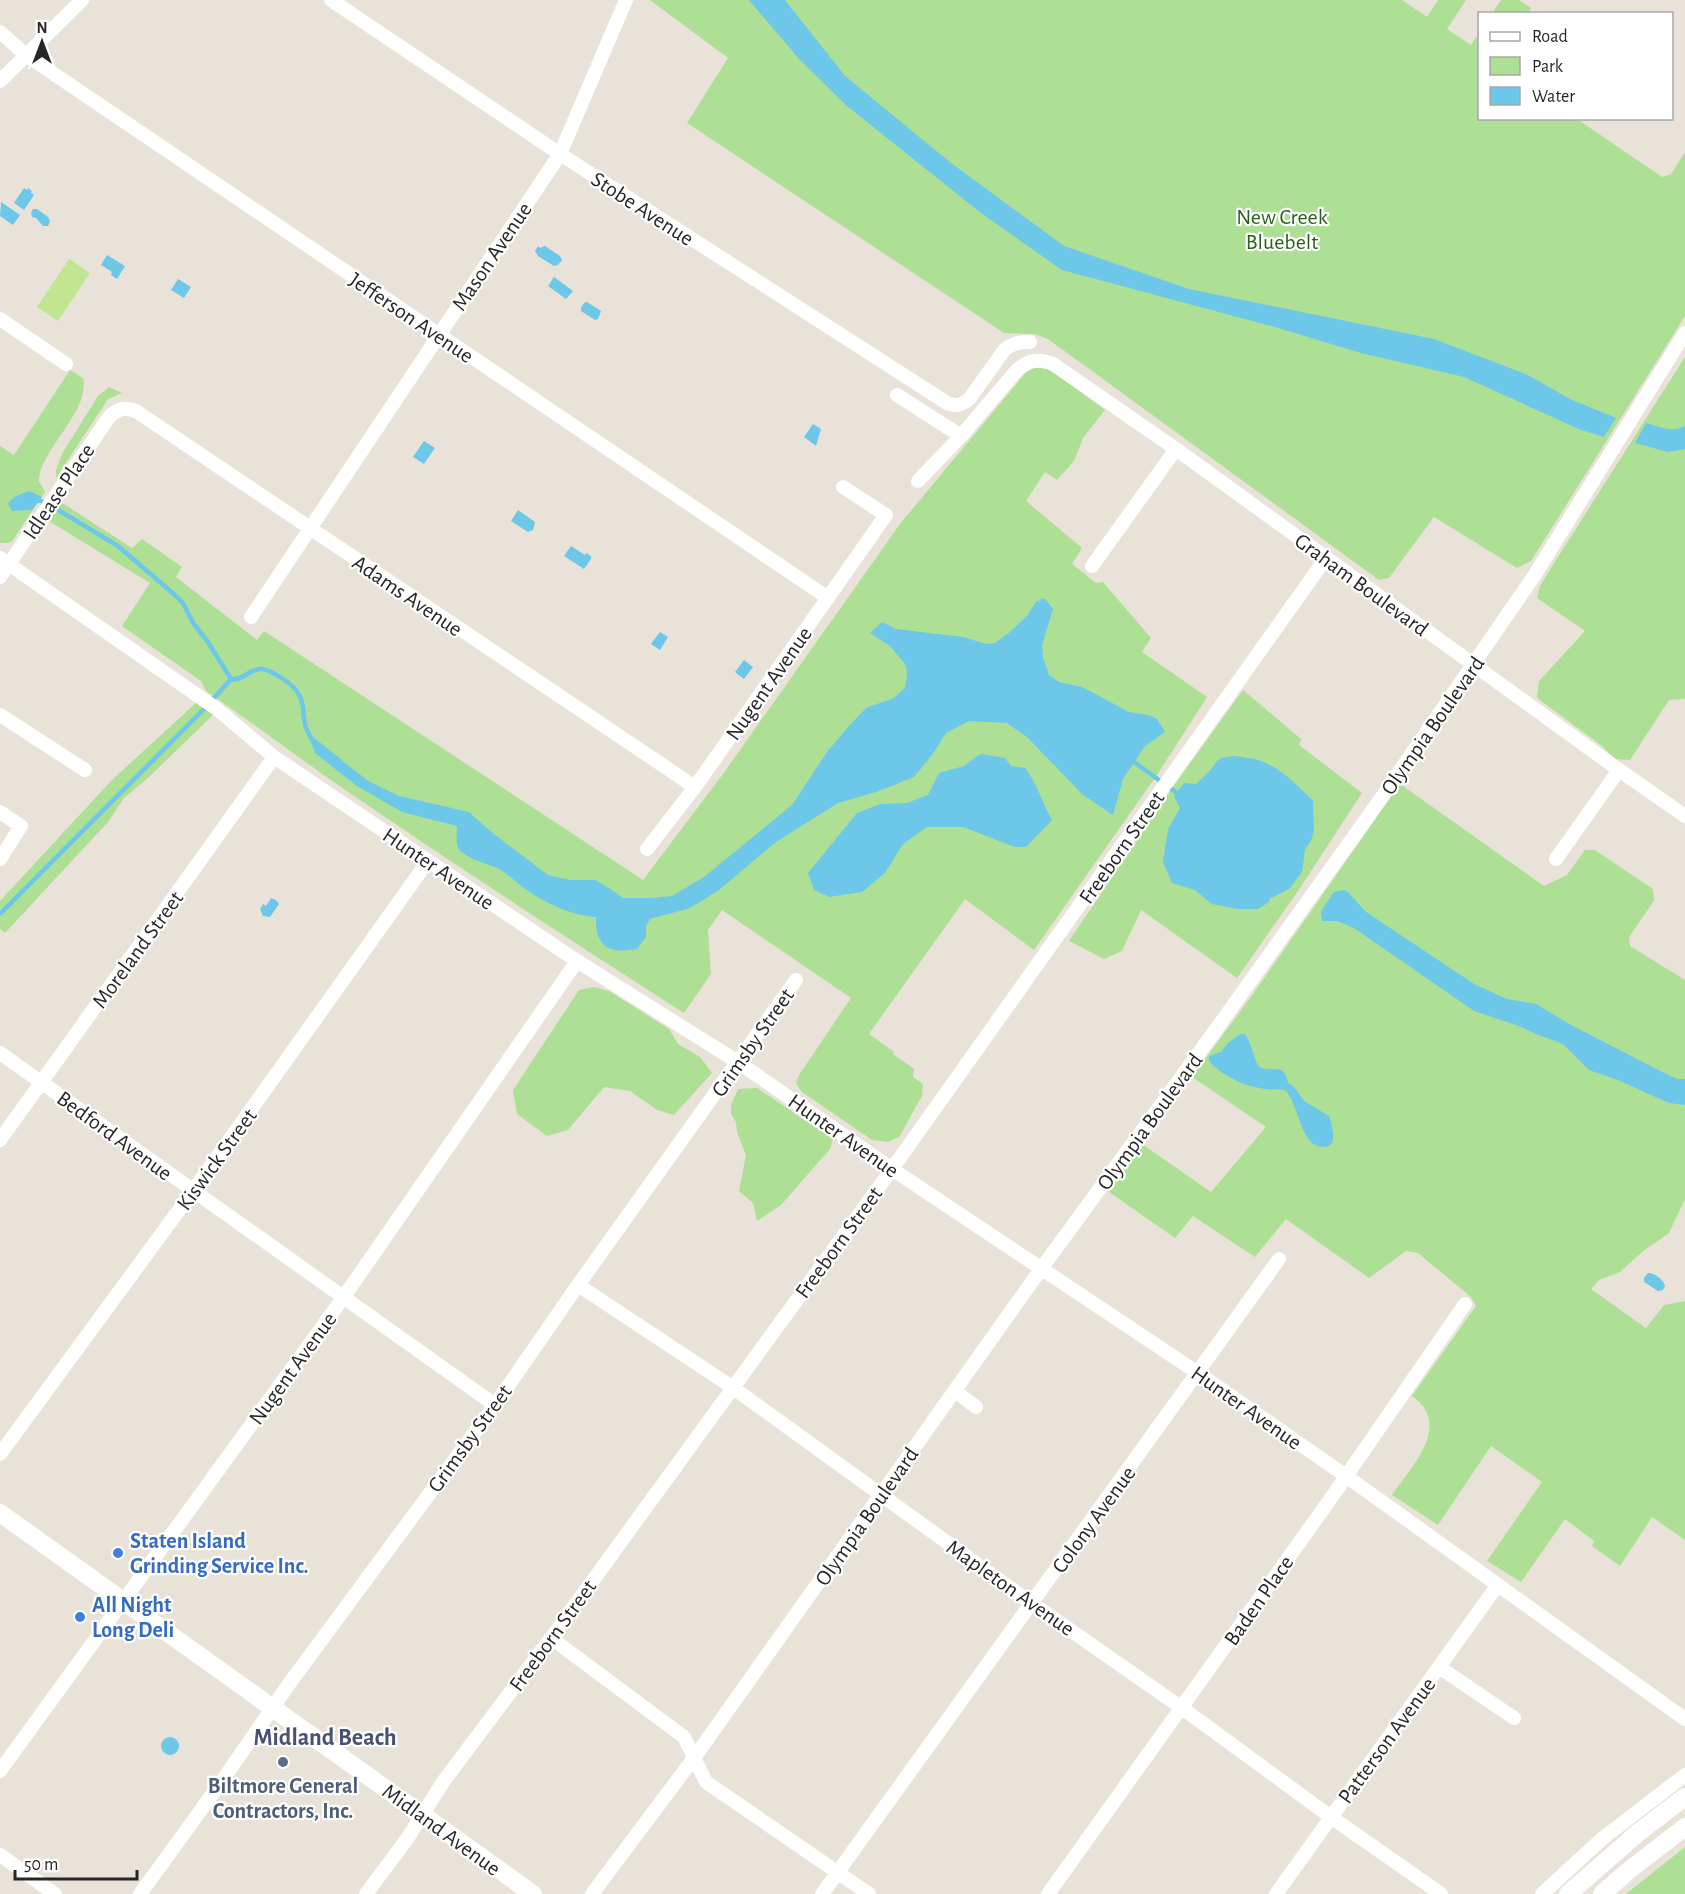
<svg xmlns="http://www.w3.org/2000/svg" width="1685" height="1894" font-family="'Alegreya Sans',sans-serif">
<rect width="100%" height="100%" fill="#e9e2d8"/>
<path fill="#addf95" d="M650,0H1402L1427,17L1438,0H1466L1447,29L1471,45L1479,33L1480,118L1577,119L1662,177L1671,174L1685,152V316L1531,561L1517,568L1434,517L1389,578L1379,580L1048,339L1034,334L1004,333L687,123L728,58Z
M1501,0H1519L1531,8L1528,13H1492Z
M1685,357V699L1669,700L1630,760L1615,759L1602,746L1537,698L1539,681L1585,631L1537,598L1540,586L1551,568Z
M1040,366L1051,370L1105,410L1083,438L1074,461L1057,480L1045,472L1026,501L1082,548L1072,564L1096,583L1103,582L1151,638L1142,652L1207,697L1159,772L1034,950L965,899L869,1034L894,1052L893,1054L914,1069L913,1077L923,1084L922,1096L899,1137L888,1142L872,1140L802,1092L796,1083L799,1075L851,998L722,910L708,930L711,974L684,1013C573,942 463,870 354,796C304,762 256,725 206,691L201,681L122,626L150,583L44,518L56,499L132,548L142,539L182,567L176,577L257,640L264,631L643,880L723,774L900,524L1028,370L1033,367Z
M70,370L83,378C91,411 39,450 39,481L45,492L13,540L9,543H0V446L14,455Z
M109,387L122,393L108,399L56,478V470L62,454L98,396Z
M1243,690L1301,739L1299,745L1362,793L1298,891L1237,978L1141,910L1122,951L1104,959L1069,941L1178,780Z
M198,701L215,713L149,777L124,798L108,822L5,933L0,929V901L112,780Z
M1400,784L1544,886L1567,875L1585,850H1595L1653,889L1654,901L1629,937L1630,946L1685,980V1199L1669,1233L1642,1252L1620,1272L1599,1280L1591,1289L1646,1328L1664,1305L1685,1301V1540L1652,1517L1620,1566L1592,1546L1594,1541L1565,1519L1521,1582L1487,1561L1542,1482L1491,1446L1438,1525L1392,1495C1412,1466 1453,1425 1412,1396L1476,1306L1471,1297L1418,1253L1406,1251L1369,1278L1286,1219L1255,1257L1193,1216L1175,1238L1109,1192L1142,1144L1211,1192L1266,1127L1192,1077L1253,994Z
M594,987L609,991L669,1029L678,1044L700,1057L712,1073L674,1115L657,1110L630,1091L604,1087L568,1130L547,1136L517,1114L513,1090L579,990Z
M757,1088L833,1139L830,1149L781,1205L757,1221L753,1203L739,1191L746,1155L737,1132L736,1122L731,1114V1105L738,1089Z
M1685,1847V1894H1626Z"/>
<path fill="#c1e691" d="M69,259L90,273L58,321L37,307Z"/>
<path fill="#6cc7e9" d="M749,0H785L845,76L951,163L1064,246L1189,289L1434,339L1528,375L1570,399L1616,418L1604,437L1581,430L1464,377L1361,353L1275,327L1062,270L981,213L847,106L799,59Z
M24,188L27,190L28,188L32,191L31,193L34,195L24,210L14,203Z
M1,202L20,215L13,225L0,216Z
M33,209H37L48,217L50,221L48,226H43L36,218L32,217L31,213Z
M538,246L540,248L545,246L560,256L562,260L558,265L554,266L538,256L535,251Z
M107,255L125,266L117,279L111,275L112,272L101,265Z
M554,277L573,291L566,299L548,286Z
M178,279L191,287L184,298L171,290Z
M587,302L601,311L598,319L595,320L581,311V308L584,303Z
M1646,423C1660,427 1671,433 1685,426V449L1668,452L1635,443Z
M813,424L821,429L816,446L804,437Z
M424,441L435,448L424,464L413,457Z
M29,491L42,497L32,510L12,511L8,504C12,497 21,494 29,491Z
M518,510L535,522L533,530L528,532L511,521Z
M571,546L585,555L586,553L591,556V559L584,569L564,556Z
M1044,598L1053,609L1042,645L1043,658L1049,675L1059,682L1082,687L1129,712L1148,715L1157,719L1165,732L1145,746L1123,779L1113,815L1083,795L1027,737L1007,723L969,721L946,733L932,755L914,777L876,792L838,803L776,842L719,890L690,908L650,919L646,926V937L637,949C609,954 595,947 596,917C574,916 544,903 527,890C518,884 510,876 501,870C488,863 469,861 459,849C455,843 457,833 457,826L402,812L357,786L315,753L308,733L368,781L399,796L469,812L490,831L548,875L569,880H595L609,888L623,898H650L672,896L704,877L792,805L827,752L849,726L866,708L894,698L905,688L907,676L906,665L890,646L870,633L882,622L896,629L963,637L986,644L995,643L1010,632L1026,617L1036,602Z
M660,632L668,637L660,650L651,644Z
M744,660L753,667L744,679L735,672Z
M980,754L1005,758L1011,766L1025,768C1036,782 1043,804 1052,820L1026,847H1015L963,827H927L903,844L885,873L862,892L829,897L814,890L808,873L857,813L880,804L907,803L928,795L939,773L964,766Z
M1234,756C1242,757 1251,758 1258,760C1280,767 1298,786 1313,801L1314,830L1311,841L1305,849L1302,872L1289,889L1269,899V902L1258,909H1238L1212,904L1195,890L1172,883L1163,862L1168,829L1180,808L1174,796L1184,783L1196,784L1209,772L1217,761L1221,758Z
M1344,890L1348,892L1366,912L1474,984L1507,999L1536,1004L1571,1025L1666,1074L1677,1079H1685V1105L1669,1103L1618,1080L1589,1070L1563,1044L1536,1034L1519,1026L1474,1011L1354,928L1337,921H1322L1321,911L1334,892Z
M271,898L276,900L279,904L270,917L263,916L260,909L263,904L266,906Z
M1240,1034H1245C1252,1044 1253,1057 1259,1067C1273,1073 1284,1062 1288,1083L1294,1087L1304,1101L1329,1116C1332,1125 1339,1148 1323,1147C1299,1146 1300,1105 1285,1090C1279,1089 1272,1090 1266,1089C1246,1087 1222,1076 1209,1061V1056L1221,1052L1228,1043Z
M1648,1273C1655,1273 1664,1280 1665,1286L1663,1290L1658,1291L1644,1282V1278Z
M161 1746a9 9 0 1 1 18 0a9 9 0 1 1-18 0Z"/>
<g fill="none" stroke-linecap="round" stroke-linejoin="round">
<path stroke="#6cc7e9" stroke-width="4.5" d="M34,500L41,501L55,508L118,546L175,595L183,603L193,623L208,642L231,679C243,681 249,669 261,669C268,669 275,674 282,678C315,700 295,713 311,738
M1130,759L1181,796
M1,913L205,708L231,679"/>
<path stroke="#fff" stroke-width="14" d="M331,0L560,154L947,403C957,407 962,405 970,398L1005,349C1013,343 1020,342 1030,342
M0,32L26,55L828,598
M0,81L82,0
M0,319L66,364
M897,395L961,436
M918,481L961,436L1017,370C1029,360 1038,358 1053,364L1176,449L1619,770L1685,816
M0,558L217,709L274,757L577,961L738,1062L892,1169L1198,1373L1346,1476L1685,1719
M1092,566L1176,449
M0,577L109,417C118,408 124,407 136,411L695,787
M251,617L560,154L626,0
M0,715L85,770
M0,812L21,826L0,859
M647,849L695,787L886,515L843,487
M1556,859L1619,770
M0,1053L495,1405
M0,1140L274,757
M578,1285L732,1387L1017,1593L1182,1708L1331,1817L1441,1894
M955,1391L976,1407
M0,1454L193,1191L428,861
M551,1638L684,1737L706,1782L869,1894
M1439,1667L1514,1718
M0,1771L343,1298L577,961
M0,1855L55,1894
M140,1894L222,1781L289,1684L495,1405L578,1285L796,980
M366,1894L407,1839L443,1782L551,1638L892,1169L1326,558
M592,1894L694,1758L1041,1269L1212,1035L1377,804L1534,576L1685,333
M822,1894L1279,1259
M1048,1894L1329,1501L1465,1304
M1276,1894L1497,1586
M1542,1894L1603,1838L1685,1775"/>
<path stroke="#fff" stroke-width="18" d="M0,1513L533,1894
M1568,1894L1639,1832L1685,1797
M1602,1894L1628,1871L1685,1827"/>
</g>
<g fill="#3f7fe0" stroke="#fff" stroke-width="2">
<circle cx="118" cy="1553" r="6"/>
<circle cx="80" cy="1617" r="6"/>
</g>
<circle fill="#5c6f8a" stroke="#fff" stroke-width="2" cx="283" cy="1762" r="6"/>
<g text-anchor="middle" stroke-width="4.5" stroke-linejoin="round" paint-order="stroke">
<g font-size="22" fill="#262626" stroke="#fff">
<text transform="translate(643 208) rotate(33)" y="8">Stobe Avenue</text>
<text transform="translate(491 256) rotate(-56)" y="8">Mason Avenue</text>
<text transform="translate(412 317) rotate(34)" y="8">Jefferson Avenue</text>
<text transform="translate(58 491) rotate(-56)" y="8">Idlease Place</text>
<text transform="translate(1362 584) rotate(36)" y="8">Graham Boulevard</text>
<text transform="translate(408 595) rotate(34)" y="8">Adams Avenue</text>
<text transform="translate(768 683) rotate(-55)" y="8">Nugent Avenue</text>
<text transform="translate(1432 725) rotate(-55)" y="8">Olympia Boulevard</text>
<text transform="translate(1121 847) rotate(-55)" y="8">Freeborn Street</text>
<text transform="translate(439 868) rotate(34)" y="8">Hunter Avenue</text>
<text transform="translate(137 949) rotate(-54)" y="8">Moreland Street</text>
<text transform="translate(752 1042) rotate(-55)" y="8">Grimsby Street</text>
<text transform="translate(1149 1121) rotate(-54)" y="8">Olympia Boulevard</text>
<text transform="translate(115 1135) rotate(36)" y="8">Bedford Avenue</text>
<text transform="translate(844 1135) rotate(35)" y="8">Hunter Avenue</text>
<text transform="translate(216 1159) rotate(-54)" y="8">Kiswick Street</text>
<text transform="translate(838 1242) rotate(-54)" y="8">Freeborn Street</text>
<text transform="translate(292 1368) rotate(-54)" y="8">Nugent Avenue</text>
<text transform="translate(1247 1407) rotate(35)" y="8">Hunter Avenue</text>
<text transform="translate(469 1438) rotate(-54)" y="8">Grimsby Street</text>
<text transform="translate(866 1516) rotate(-55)" y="8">Olympia Boulevard</text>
<text transform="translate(1093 1519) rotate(-54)" y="8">Colony Avenue</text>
<text transform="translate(1011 1587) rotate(35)" y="8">Mapleton Avenue</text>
<text transform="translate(1258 1600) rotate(-55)" y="8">Baden Place</text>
<text transform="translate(552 1635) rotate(-54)" y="8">Freeborn Street</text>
<text transform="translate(1386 1740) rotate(-54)" y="8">Patterson Avenue</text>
<text transform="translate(442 1829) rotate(36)" y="8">Midland Avenue</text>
</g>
<g font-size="22" fill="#285f1b" stroke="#fff">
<text x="1282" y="224">New Creek<tspan x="1282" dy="25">Bluebelt</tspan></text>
</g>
<g font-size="22" font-weight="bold" fill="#366cbe" stroke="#fff" text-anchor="start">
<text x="130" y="1548">Staten Island<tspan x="130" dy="25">Grinding Service Inc.</tspan></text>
<text x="92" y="1612">All Night<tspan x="92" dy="25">Long Deli</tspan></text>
</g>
<g font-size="22" font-weight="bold" fill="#4e5e75" stroke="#fff">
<text x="283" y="1793">Biltmore General<tspan x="283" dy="25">Contractors, Inc.</tspan></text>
</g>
<g font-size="24" font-weight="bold" fill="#495075" stroke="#fff">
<text x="325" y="1745">Midland Beach</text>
</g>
</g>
<rect x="1478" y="12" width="195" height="108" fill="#ffffff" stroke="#a8a8a8" stroke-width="1.5"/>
<rect x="1490" y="32" width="30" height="9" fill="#ffffff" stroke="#a8a8a8" stroke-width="1.5"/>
<text x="1532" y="42" font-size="18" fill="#262626">Road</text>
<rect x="1490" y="57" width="30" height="18" fill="#addf95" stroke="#a8a8a8" stroke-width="1.5"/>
<text x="1532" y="72" font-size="18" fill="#262626">Park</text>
<rect x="1490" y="87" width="30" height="18" fill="#6cc7e9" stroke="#a8a8a8" stroke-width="1.5"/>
<text x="1532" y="102" font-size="18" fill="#262626">Water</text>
<g transform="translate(42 42)" stroke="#ffffff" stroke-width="4.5" paint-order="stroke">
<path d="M0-4.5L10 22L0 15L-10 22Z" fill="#262626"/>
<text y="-9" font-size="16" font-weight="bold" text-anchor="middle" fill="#262626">N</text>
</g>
<path d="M15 1870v9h122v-9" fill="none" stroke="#262626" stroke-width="3"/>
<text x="24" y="1870" font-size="18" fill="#262626" stroke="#ffffff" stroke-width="4.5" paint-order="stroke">50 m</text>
</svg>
